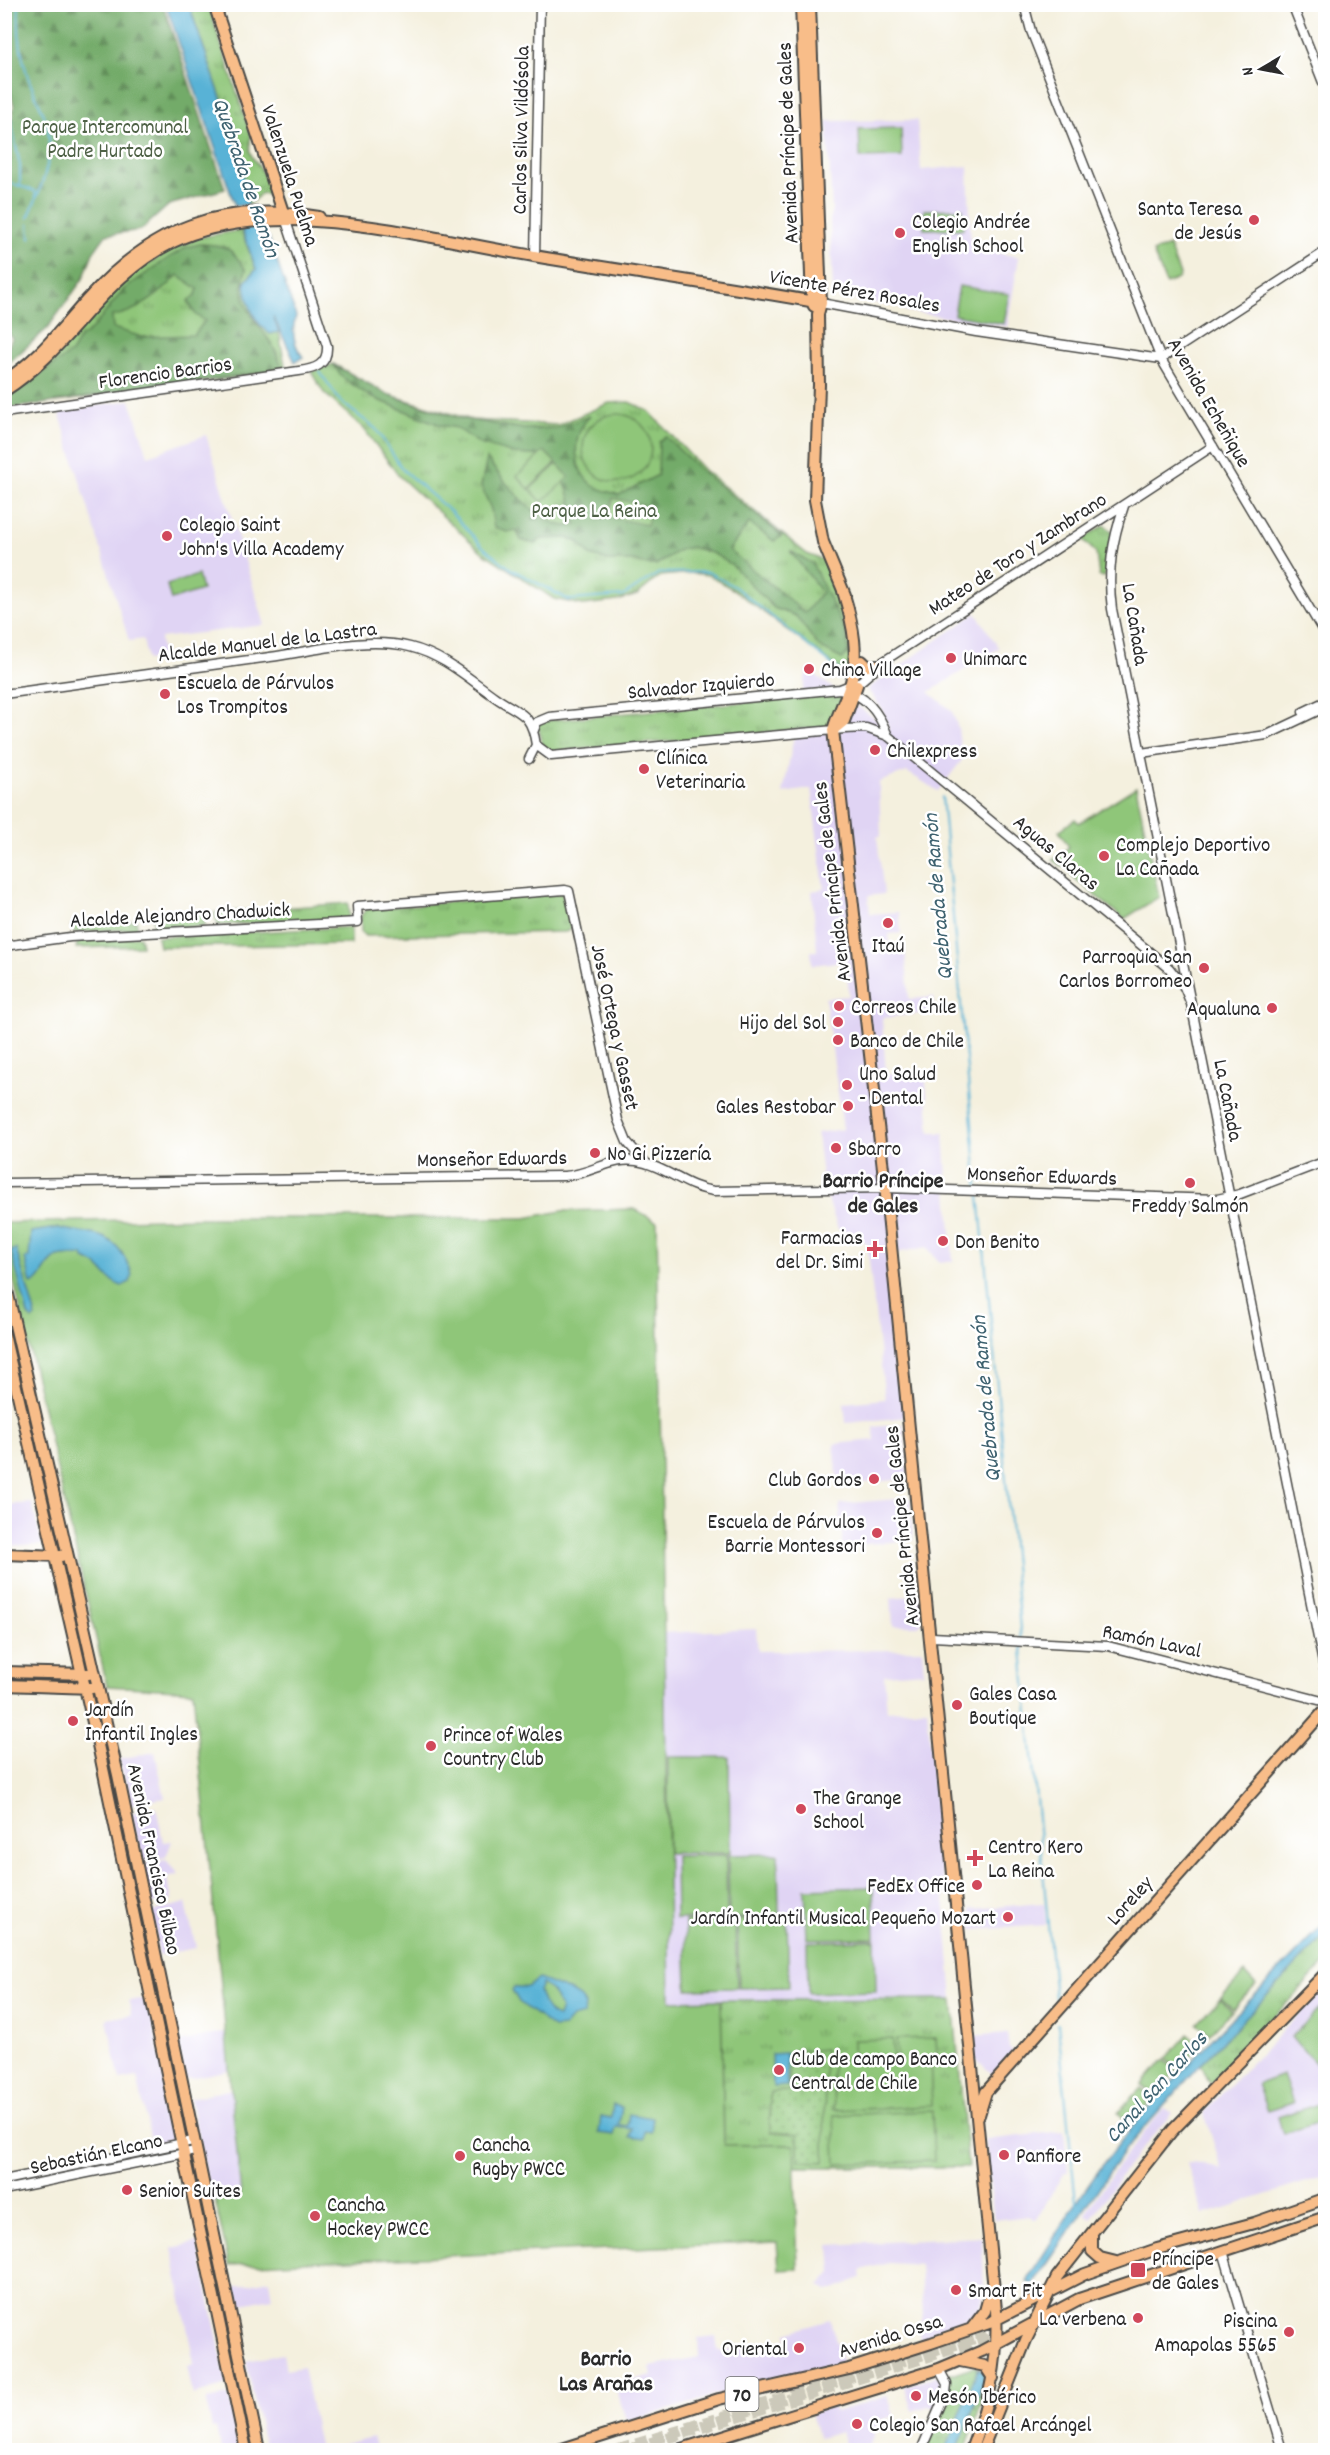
<svg xmlns="http://www.w3.org/2000/svg" width="1330" height="2455" font-family="Dekko,sans-serif">
<defs>
<pattern id="grass-tufts" width="24" height="20" patternUnits="userSpaceOnUse" patternTransform="scale(1.5)"><rect width="24" height="20" fill="#8fc679"/><path d="M3 7l-1-3M5 7V3M7 7l1-3M15 17l-1-3M17 17v-4M19 17l1-3" fill="none" stroke="#75a163"/></pattern>
<pattern id="forest-firs" width="22" height="20" patternUnits="userSpaceOnUse" patternTransform="scale(1.5)"><rect width="22" height="20" fill="#73ab69"/><path d="M5 1l3.5 6h-7zM16 11l3.5 6h-7z" fill="#5f8b57"/></pattern>
<pattern id="garden-dots" width="8" height="8" patternUnits="userSpaceOnUse" patternTransform="scale(1.5)"><rect width="8" height="8" fill="#8fc679"/><path d="M2 2h.1M6 6h.1" fill="none" stroke="#75a163" stroke-width="1.8" stroke-linecap="round"/></pattern>
</defs>
<rect width="100%" height="100%" fill="#fff"/>
<filter id="ink" filterUnits="userSpaceOnUse"><feTurbulence type="fractalNoise" baseFrequency=".0167" numOctaves="2"/><feDisplacementMap in="SourceGraphic" scale="12" xChannelSelector="R" yChannelSelector="G"/><feConvolveMatrix kernelMatrix="1 2 1 2 8 2 1 2 1" color-interpolation-filters="sRGB"/></filter>
<filter id="wash" filterUnits="userSpaceOnUse"><feTurbulence type="fractalNoise" baseFrequency=".008" numOctaves="4" result="noise"/><feDisplacementMap in="SourceGraphic" scale="24" xChannelSelector="R" yChannelSelector="G"/><feGaussianBlur stdDeviation="1.35" result="paint"/><feColorMatrix in="noise" values="0 0 0 0 0 0 0 0 0 0 0 0 0 0 0 0 0 1.4 0 .05"/><feComposite in="paint" operator="in"/></filter>
<g filter="url(#wash)">
<rect width="100%" height="100%" fill="#f4f0de"/>
<path fill="#e0d4f4" d="M917,120L921,170L968,166L971,248L1019,257L1007,327L906,311L900,307L836,296L833,292L830,217L832,209L827,121Z
M130,400L148,456L206,435L265,625L160,638L163,658L147,660L143,639L129,641L59,412Z
M976,613L999,648L929,692L952,711L958,728L962,760L938,791L907,772L879,782L881,836L877,837L884,894L868,896L870,914L899,912L901,933L889,934L890,949L905,948L909,999L934,997L935,1012L882,1018L886,1074L925,1071L930,1133H944L953,1261L940,1263L927,1247L890,1254L908,1417L846,1423L844,1403L885,1399L867,1243L838,1229L823,1185L817,1133L843,1129L825,998L849,996L846,961L812,965L811,951H817L812,891L824,889L811,789L783,793L807,669L889,729L882,709L867,689Z
M903,1424L908,1479L838,1485L834,1444L875,1440L873,1427Z
M910,1498L913,1540L843,1546L839,1504Z
M32,1503L42,1545L5,1546V1505Z
M919,1595L922,1623L918,1626H893L891,1598Z
M756,1629L758,1651L922,1650L924,1672L884,1675L887,1711L927,1709L953,1999L670,2001L664,1633Z
M155,1752L165,1798L131,1804L119,1759Z
M156,1806L163,1842L172,1841L166,1857L141,1862L131,1813Z
M166,1860L179,1874L167,1877L172,1900L150,1904L142,1865Z
M186,1903L196,1948L159,1955L151,1912Z
M1044,1903L1046,1925L972,1930L971,1909Z
M1325,1988V2176L1203,2215L1187,2163L1203,2164L1222,2170L1204,2112Z
M148,1998L176,2137L152,2145L137,2077L120,2080L107,2019L131,2015L129,2001Z
M227,2032L230,2070L185,2079L178,2042Z
M1007,2033L1009,2048L1014,2052L995,2076L974,2058L972,2036Z
M232,2089L241,2196L211,2201L190,2098Z
M1164,2108L1172,2113L1130,2163L1091,2219L1085,2214L1119,2164Z
M1064,2131L1068,2172H1064L1036,2220L1029,2216L994,2220L985,2140Z
M982,2237L984,2291L981,2308L972,2321L966,2325L920,2339L918,2328L923,2314L920,2265L889,2263L860,2270L861,2278L829,2291L820,2285L832,2273L830,2245Z
M198,2242L227,2385L193,2395L187,2366L194,2364L172,2248Z
M269,2280L272,2298L243,2304L244,2313L236,2315L230,2288Z
M830,2320L842,2361L840,2365L718,2395L630,2421L626,2419L615,2385L652,2375L650,2367L699,2357L698,2338L716,2336L718,2352L787,2340L786,2333Z
M283,2354L286,2370L303,2367L320,2450L373,2437L377,2450H265L246,2361Z
M936,2376L945,2383L937,2409L929,2406L912,2411L904,2386Z
M228,2396L230,2398L241,2450H221L216,2428L212,2429L206,2400Z
M888,2396L894,2416L876,2421L877,2426L868,2450H847L841,2432L819,2438L812,2417L813,2413L832,2406L835,2412Z"/>
<path fill="url(#grass-tufts)" stroke="#5d7852" stroke-width="1.5" d="M189,5H208L251,135C247,160 254,155 262,172C266,180 269,188 272,196L262,193L248,205L239,150Z
M241,230L256,269L245,282C246,301 254,323 270,334L279,332L286,371L5,409V396L65,347L116,287L143,267L176,247L197,238Z
M1169,246L1180,275L1178,279L1166,284L1153,252Z
M333,364L387,394L472,420L558,425L609,403L629,402L649,411L704,470L807,554L824,560C834,605 863,627 847,675L734,590L709,575L692,573L660,576L637,595L617,601L583,605L554,599L482,552L399,476L364,429L324,393L311,372Z
M1105,525L1113,533L1107,554L1105,577L1099,576L1096,553L1082,539Z
M841,693L844,695L831,725L827,727L548,752L543,748L538,725L543,721Z
M562,893L571,926L569,931L564,932L365,936L361,932V916L366,909Z
M348,903L349,916L347,919L218,925L214,913Z
M207,914L204,927L154,928L153,919Z
M136,920L138,929L74,932L71,926Z
M351,927V944L159,947L157,937Z
M140,936L142,946L76,948L78,940Z
M4,1307L87,1658H84Z
M111,1780L116,1792L187,2138H186Z
M1325,1935V1963L1210,2084L1201,2064Z
M953,1999L968,2167H794V2145H724L721,2000Z
M975,2366L989,2373L981,2405L965,2450H957L987,2374L978,2369L946,2450H923L948,2375Z"/>
<path fill="url(#forest-firs)" stroke="#4f6b4a" stroke-width="1.5" fill-rule="evenodd" d="M5,4L163,5L225,189L169,205L141,230L106,235L93,253L83,279L47,329L5,366V348H8L12,338L4,328V149L11,132L14,105L5,73Z
M200,244C228,245 230,247 246,270C235,302 255,319 271,343C276,351 279,361 283,369L5,409L4,399L71,353L80,338L92,329L124,289L170,257L187,247ZM178,275L198,289L195,296L188,301L196,315L205,321L194,335L142,337L113,328L112,316C136,314 163,292 178,275Z
M333,364L387,394L458,418L524,429L557,428L590,416C572,434 571,467 592,485C599,490 611,492 619,495L658,475L659,442L665,436L700,470L782,536L774,541L749,523L729,550L805,613L822,592L790,551L812,563L846,633L849,653L842,659L819,647L796,616L774,608L731,564L714,554L692,547L681,549L656,565H647L633,561H608L590,555L578,542L568,538L541,539L535,544L521,540L516,530L507,532L494,528L491,509L481,486L487,459C504,482 544,534 576,525C572,498 565,478 549,456L514,454L480,444L457,428L440,425L371,397L343,378Z"/>
<path fill="url(#garden-dots)" stroke="#5d7852" stroke-width="1.5" d="M825,2049L824,2162L798,2161V2134L770,2132V2092L789,2091L790,2052Z"/>
<path fill="#8fc679" stroke="#5d7852" stroke-width="1.5" d="M901,128L902,157L860,158L859,129Z
M963,209V229H924V210Z
M959,286L1009,294L1004,324L954,315Z
M583 448a34 34 0 1 1 68 0a34 34 0 1 1-68 0Z
M544,451L556,463L529,489L517,476Z
M557,464L569,477L542,502L530,489Z
M613,498L651,507L647,525L609,517Z
M198,575L202,590L171,600L167,585Z
M1136,787L1159,897L1124,919L1073,877L1066,866L1063,867L1053,860L1069,847L1059,831L1075,819L1079,823Z
M635,1209L657,1222L670,2001L721,2000L724,2145H794L798,2269L779,2270L777,2242L229,2265L215,2200L241,2195L193,1691L107,1686L5,1243L4,1223L199,1218H525L562,1211Z
M668,1757H729L730,1853H668Z
M778,1854L779,1917L729,1918L728,1855Z
M726,1855L727,1918L676,1919L675,1856Z
M873,1887L875,1938L807,1939L805,1889Z
M787,1918L789,1987L739,1988L737,1920Z
M735,1920L737,1988L687,1989L685,1921Z
M875,1940L876,1991L808,1993L807,1942Z
M1245,1973L1256,1985L1233,2009L1221,1998Z
M1220,1999L1232,2011L1209,2035L1197,2023Z
M1325,2004V2073L1291,2037Z
M1188,2034L1200,2045L1178,2070L1166,2059Z
M936,2038L937,2056L930,2057L932,2106L834,2110L832,2060L897,2058L896,2039Z
M892,2039L893,2057L853,2058V2040Z
M1164,2060L1176,2071L1154,2096L1142,2085Z
M1283,2075L1293,2103L1268,2111L1258,2084Z
M1141,2088L1153,2099L1130,2124L1118,2113Z
M1325,2102V2120L1283,2134L1278,2117Z
M932,2111L934,2161L836,2164L834,2115Z"/>
<path fill="#59b2d6" stroke="#426e80" stroke-width="1.5" fill-rule="evenodd" d="M166,5H189L239,150L248,205L235,206Z
M254,225L258,235L269,238L296,316C291,331 293,344 303,357L295,362L273,316L279,332L270,334C254,323 246,301 245,282L256,269L241,227Z
M58,1228C87,1235 111,1229 126,1260C130,1268 134,1274 130,1282L122,1286C101,1278 107,1266 84,1259L83,1255C75,1256 65,1255 58,1257C46,1261 42,1282 31,1284L25,1258L29,1257L31,1232Z
M16,1249L36,1317L32,1320L28,1315L11,1251Z
M1325,1923V1935L1201,2064L1124,2151L1033,2285L1027,2281C1059,2229 1091,2177 1130,2130C1191,2057 1260,1991 1325,1923Z
M539,1979L570,1991L580,1997L585,2005L584,2015L572,2018L564,2027L554,2028L519,2002L512,1990L514,1987H527ZM542,1984L551,1991L561,2008L558,2017C547,2015 542,2001 539,1991Z
M786,2053L787,2086L773,2087L772,2054Z
M613,2105L622,2107L619,2125L627,2126L629,2114L653,2118L651,2132L645,2131L644,2139L630,2137L632,2129L616,2127L614,2135L599,2133L601,2116L611,2118Z
M978,2369L987,2373L957,2450H946Z"/>
<g fill="none" stroke-linecap="round" stroke-linejoin="round">
<path stroke="#59b2d6" stroke-width="2" d="M19,4C17,30 20,53 28,77C35,98 48,116 49,138C51,168 39,192 28,218
M4,90L20,165V186
M4,181L35,191L36,198
M29,224L30,238
M320,372L340,401L376,429L403,470L450,511L482,546L511,569L569,600L623,596L659,573L708,572L735,587L840,671
M942,797L978,1189
M979,1195L1055,1998
M1058,2024L1076,2203"/>
</g>
</g>
<g filter="url(#ink)">
<g fill="none" stroke-linecap="round" stroke-linejoin="round">
<path stroke="#ccc9ba" stroke-width="12" stroke-dasharray="12 6" stroke-linecap="butt" d="M619,2450L981,2336L983,2339L629,2450"/>
<defs>
<path id="minor" d="M1024,4L1031,31L1161,359L1326,636
M1292,4L1326,90
M535,256L540,4
M821,303L976,332L1161,359L1326,251
M4,413L299,371C315,369 328,365 327,346L286,221
M1124,506C1112,541 1107,572 1112,609L1326,1678
M840,689L861,681L884,661C994,590 1104,518 1213,446
M4,694C93,682 181,669 270,657C314,651 366,636 410,647C443,655 468,678 495,697C520,715 531,711 536,745L551,756L845,729L866,728L888,736L1169,968L1184,987L1191,1004
M1303,712L1326,701
M534,730L537,722L549,717L840,689C866,694 879,713 888,736
M1141,753L1267,735L1326,707
M529,759L536,745
M4,946L70,937L358,922L357,906L565,890L569,891L618,1120L627,1142L645,1162
M4,1183L564,1176C593,1175 613,1153 645,1163C670,1170 688,1188 714,1191L886,1188L1217,1199L1240,1194L1326,1161
M932,1637L1108,1646L1326,1702
M4,2180L193,2141
M4,2190L195,2151
M1223,2251L1282,2450
M921,2450L946,2393L947,2384L939,2369"/>
<path id="major" d="M214,4L285,218
M801,4L812,302L814,306
M810,4L821,303L818,314L819,385L815,500L823,542L845,595
M4,381C38,360 60,330 86,301C152,227 221,201 319,217
M4,391C72,348 100,277 173,242C275,193 427,239 534,256C630,272 726,286 821,303
M843,591C853,624 861,657 848,691C843,704 837,716 833,730L886,1195L996,2310C999,2364 989,2401 971,2450
M862,661L867,666L878,665
M833,730L844,721L857,685
M4,1277L118,1775L259,2450
M4,1334L97,1740L246,2450
M4,1554L61,1556
M4,1672L89,1674
M4,1685L92,1688
M979,2115L986,2092L1326,1709
M1092,2235V2251L1100,2258L1116,2262
M972,2328L985,2311L991,2289
M960,2361L985,2366L993,2378
M559,2450L719,2399L849,2369L931,2343L989,2323L1085,2274L1157,2249L1254,2223L1326,2198
M678,2450L939,2369L982,2351L1079,2299L1326,2217
M982,2450L1026,2340L1057,2277L1172,2131L1326,1973"/>
</defs>
<use href="#minor" stroke="#494946" stroke-width="11"/>
<use href="#major" stroke="#494946" stroke-width="14"/>
<use href="#minor" stroke="#fff" stroke-width="8"/>
<use href="#major" stroke="#f8bd89" stroke-width="10"/>
</g>
</g>
<g fill="#d1495b" stroke="#fff" stroke-width="2">
<circle cx="1254" cy="220" r="6"/>
<circle cx="900" cy="233" r="6"/>
<circle cx="167" cy="536" r="6"/>
<circle cx="951" cy="658" r="6"/>
<circle cx="809" cy="669" r="6"/>
<circle cx="165" cy="694" r="6"/>
<circle cx="875" cy="750" r="6"/>
<circle cx="644" cy="769" r="6"/>
<circle cx="1104" cy="856" r="6"/>
<circle cx="888" cy="923" r="6"/>
<circle cx="1204" cy="968" r="6"/>
<circle cx="839" cy="1006" r="6"/>
<circle cx="1272" cy="1008" r="6"/>
<circle cx="838" cy="1022" r="6"/>
<circle cx="838" cy="1040" r="6"/>
<circle cx="847" cy="1085" r="6"/>
<circle cx="848" cy="1106" r="6"/>
<circle cx="836" cy="1148" r="6"/>
<circle cx="595" cy="1153" r="6"/>
<circle cx="1190" cy="1183" r="6"/>
<circle cx="943" cy="1241" r="6"/>
<path d="M872 1240h6v6h6v6h-6v6h-6v-6h-6v-6h6z"/>
<circle cx="874" cy="1479" r="6"/>
<circle cx="877" cy="1533" r="6"/>
<circle cx="957" cy="1705" r="6"/>
<circle cx="73" cy="1721" r="6"/>
<circle cx="431" cy="1746" r="6"/>
<circle cx="801" cy="1809" r="6"/>
<path d="M972 1849h6v6h6v6h-6v6h-6v-6h-6v-6h6z"/>
<circle cx="977" cy="1885" r="6"/>
<circle cx="1008" cy="1917" r="6"/>
<circle cx="779" cy="2070" r="6"/>
<circle cx="1004" cy="2155" r="6"/>
<circle cx="460" cy="2156" r="6"/>
<circle cx="127" cy="2190" r="6"/>
<circle cx="315" cy="2216" r="6"/>
<rect x="1130" y="2262" width="16" height="16" rx="3"/>
<circle cx="956" cy="2290" r="6"/>
<circle cx="1138" cy="2318" r="6"/>
<circle cx="1289" cy="2332" r="6"/>
<circle cx="799" cy="2348" r="6"/>
<circle cx="916" cy="2396" r="6"/>
<circle cx="857" cy="2424" r="6"/>
</g>
<g text-anchor="middle" stroke-width="5" stroke-linejoin="round" paint-order="stroke">
<rect fill="#fff" stroke="#6b6b6b" stroke-width="1.5" x="725.5" y="2377" width="33" height="34" rx="4.5"/>
<g font-size="20" font-weight="bold" fill="#2b2b2b">
<text x="742" y="2401">70</text>
</g>
<g font-size="21" fill="#4e6146" stroke="#fff">
<text x="105" y="133">Parque Intercomunal<tspan x="105" dy="24">Padre Hurtado</tspan></text>
<text x="594" y="517">Parque La Reina</text>
</g>
<g font-size="21" fill="#2b2b2b" stroke="#fff">
<text transform="translate(520 130) rotate(-89)" y="7">Carlos Silva Vildósola</text>
<text transform="translate(787 143) rotate(-92)" y="7">Avenida Príncipe de Gales</text>
<text transform="translate(291 175) rotate(72)" y="7">Valenzuela Puelma</text>
<text transform="translate(855 290) rotate(10)" y="7">Vicente Pérez Rosales</text>
<text transform="translate(165 372) rotate(-8)" y="7">Florencio Barrios</text>
<text transform="translate(1210 402) rotate(60)" y="7">Avenida Echeñique</text>
<text transform="translate(1017 553) rotate(-33)" y="7">Mateo de Toro y Zambrano</text>
<text transform="translate(1136 624) rotate(81)" y="7">La Cañada</text>
<text transform="translate(267 641) rotate(-7)" y="7">Alcalde Manuel de la Lastra</text>
<text transform="translate(701 685) rotate(-5)" y="7">Salvador Izquierdo</text>
<text transform="translate(1057 852) rotate(40)" y="7">Aguas Claras</text>
<text transform="translate(831 882) rotate(-97)" y="7">Avenida Príncipe de Gales</text>
<text transform="translate(180 914) rotate(-3)" y="7">Alcalde Alejandro Chadwick</text>
<text transform="translate(616 1027) rotate(78)" y="7">José Ortega y Gasset</text>
<text transform="translate(1229 1100) rotate(79)" y="7">La Cañada</text>
<text transform="translate(492 1158) rotate(-1)" y="7">Monseñor Edwards</text>
<text transform="translate(1042 1175) rotate(2)" y="7">Monseñor Edwards</text>
<text transform="translate(901 1526) rotate(-96)" y="7">Avenida Príncipe de Gales</text>
<text transform="translate(1152 1640) rotate(12)" y="7">Ramón Laval</text>
<text transform="translate(155 1859) rotate(78)" y="7">Avenida Francisco Bilbao</text>
<text transform="translate(1129 1900) rotate(-48)" y="7">Loreley</text>
<text transform="translate(96 2153) rotate(-12)" y="7">Sebastián Elcano</text>
<text transform="translate(890 2335) rotate(-17)" y="7">Avenida Ossa</text>
</g>
<g font-size="21" fill="#2b2b2b" stroke="#fff" text-anchor="start">
<text x="1242" y="215" text-anchor="end">Santa Teresa<tspan x="1242" dy="24">de Jesús</tspan></text>
<text x="912" y="228">Colegio Andrée<tspan x="912" dy="24">English School</tspan></text>
<text x="179" y="531">Colegio Saint<tspan x="179" dy="24">John's Villa Academy</tspan></text>
<text x="963" y="665">Unimarc</text>
<text x="821" y="676">China Village</text>
<text x="177" y="689">Escuela de Párvulos<tspan x="177" dy="24">Los Trompitos</tspan></text>
<text x="887" y="757">Chilexpress</text>
<text x="656" y="764">Clínica<tspan x="656" dy="24">Veterinaria</tspan></text>
<text x="1116" y="851">Complejo Deportivo<tspan x="1116" dy="24">La Cañada</tspan></text>
<text x="888" y="952" text-anchor="middle">Itaú</text>
<text x="1192" y="963" text-anchor="end">Parroquia San<tspan x="1192" dy="24">Carlos Borromeo</tspan></text>
<text x="851" y="1013">Correos Chile</text>
<text x="1260" y="1015" text-anchor="end">Aqualuna</text>
<text x="826" y="1029" text-anchor="end">Hijo del Sol</text>
<text x="850" y="1047">Banco de Chile</text>
<text x="859" y="1080">Uno Salud<tspan x="859" dy="24">- Dental</tspan></text>
<text x="836" y="1113" text-anchor="end">Gales Restobar</text>
<text x="848" y="1155">Sbarro</text>
<text x="607" y="1160">No Gi Pizzería</text>
<text x="1190" y="1212" text-anchor="middle">Freddy Salmón</text>
<text x="863" y="1244" text-anchor="end">Farmacias<tspan x="863" dy="24">del Dr. Simi</tspan></text>
<text x="955" y="1248">Don Benito</text>
<text x="862" y="1486" text-anchor="end">Club Gordos</text>
<text x="865" y="1528" text-anchor="end">Escuela de Párvulos<tspan x="865" dy="24">Barrie Montessori</tspan></text>
<text x="969" y="1700">Gales Casa<tspan x="969" dy="24">Boutique</tspan></text>
<text x="85" y="1716">Jardín<tspan x="85" dy="24">Infantil Ingles</tspan></text>
<text x="443" y="1741">Prince of Wales<tspan x="443" dy="24">Country Club</tspan></text>
<text x="813" y="1804">The Grange<tspan x="813" dy="24">School</tspan></text>
<text x="988" y="1853">Centro Kero<tspan x="988" dy="24">La Reina</tspan></text>
<text x="965" y="1892" text-anchor="end">FedEx Office</text>
<text x="996" y="1924" text-anchor="end">Jardín Infantil Musical Pequeño Mozart</text>
<text x="791" y="2065">Club de campo Banco<tspan x="791" dy="24">Central de Chile</tspan></text>
<text x="472" y="2151">Cancha<tspan x="472" dy="24">Rugby PWCC</tspan></text>
<text x="1016" y="2162">Panfiore</text>
<text x="139" y="2197">Senior Suites</text>
<text x="327" y="2211">Cancha<tspan x="327" dy="24">Hockey PWCC</tspan></text>
<text x="1152" y="2265">Príncipe<tspan x="1152" dy="24">de Gales</tspan></text>
<text x="968" y="2297">Smart Fit</text>
<text x="1126" y="2325" text-anchor="end">La verbena</text>
<text x="1277" y="2327" text-anchor="end">Piscina<tspan x="1277" dy="24">Amapolas 5565</tspan></text>
<text x="787" y="2355" text-anchor="end">Oriental</text>
<text x="928" y="2403">Mesón Ibérico</text>
<text x="869" y="2431">Colegio San Rafael Arcángel</text>
</g>
<g font-size="22" font-style="italic" fill="#3d616f" stroke="#fff">
<text transform="translate(248 177) rotate(71)" y="8">Quebrada de Ramón</text>
<text transform="translate(936 897) rotate(-95)" y="8">Quebrada de Ramón</text>
<text transform="translate(984 1399) rotate(-95)" y="8">Quebrada de Ramón</text>
<text transform="translate(1155 2086) rotate(-48)" y="8">Canal San Carlos</text>
</g>
<g font-size="22" font-weight="bold" fill="#2b2b2b" stroke="#fff">
<text x="883" y="1187">Barrio Príncipe<tspan x="883" dy="25">de Gales</tspan></text>
<text x="606" y="2365">Barrio<tspan x="606" dy="25">Las Arañas</tspan></text>
</g>
</g>
<rect width="1330" height="2455" fill="none" stroke="#fff" stroke-width="24"/>
<g transform="translate(1261 69) rotate(260)" stroke="#ffffff" stroke-width="4.5" paint-order="stroke">
<path d="M0-4.5L10 22L0 15L-10 22Z" fill="#2b2b2b"/>
<text y="-9" font-size="16" font-weight="bold" text-anchor="middle" fill="#2b2b2b">N</text>
</g>
</svg>
